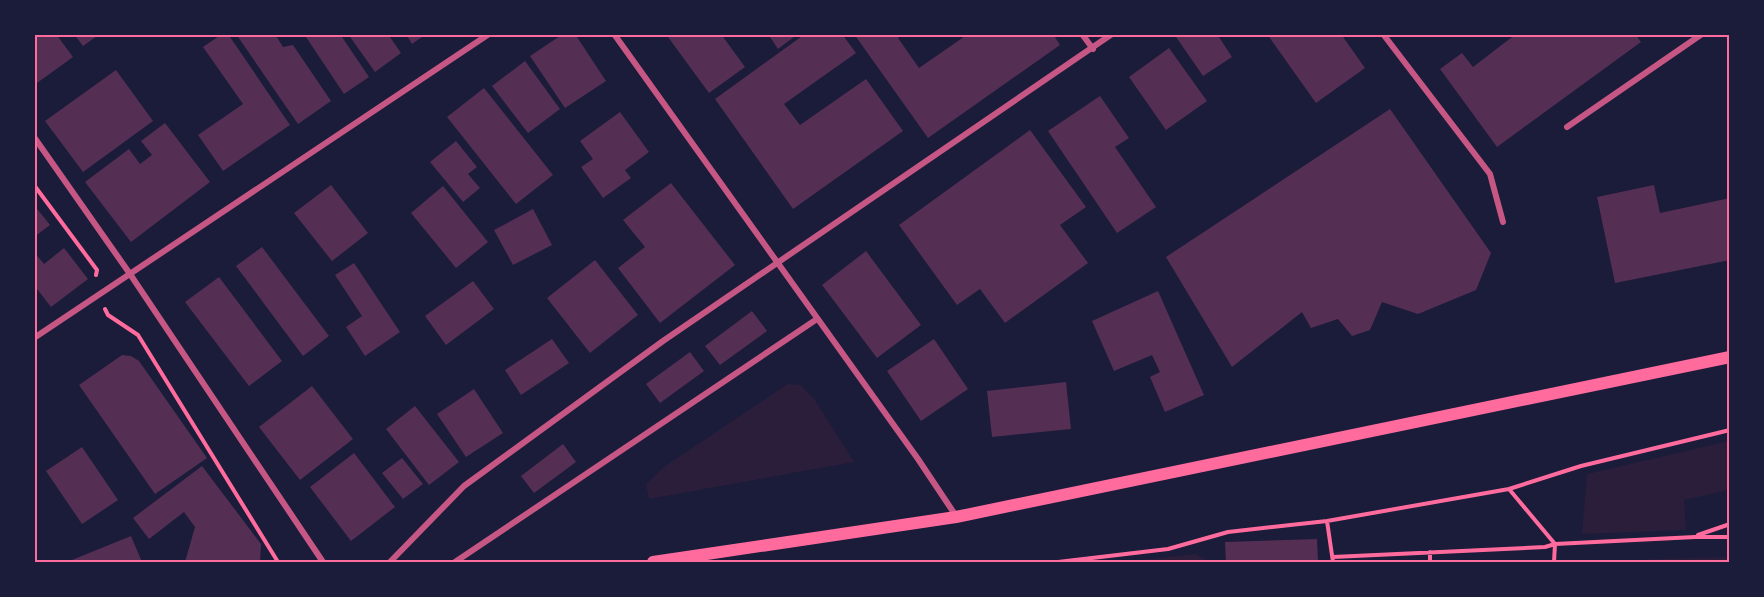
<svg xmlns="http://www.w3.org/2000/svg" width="1764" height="597" font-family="Inter,sans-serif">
<rect width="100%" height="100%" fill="#1b1b3a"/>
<path fill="#2a1e3b" d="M788,384L801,385L815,400L854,462L649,499L646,484L664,467Z
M1729,441V490L1684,500L1686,530L1582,534L1587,474Z
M1196,554L1209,562H1122Z
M1730,557L1729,562H1561Z"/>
<path fill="#542f53" d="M34,34H56L73,57L37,83L34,79Z
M74,34H100L83,46Z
M222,34H228L290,125L223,171L198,135L243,104L203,47Z
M236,34H275L283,47L293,45L331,101L298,124Z
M304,34H340L369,77L344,94Z
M348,34H388L401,53L375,72Z
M406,34H426L412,44Z
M563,34H575L606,81L565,108L530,56Z
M672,34H721L745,67L709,93L668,37Z
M768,34H798L778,49Z
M805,34H842L856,53L784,104L800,125L866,79L903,131L793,209L715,99Z
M854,34H903L898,38L919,68L968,34H1053L1060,45L928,138Z
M1174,34H1217L1232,57L1203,76Z
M1267,34H1341L1365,68L1316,103Z
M1516,34H1635L1641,42L1497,147L1440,69L1462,53L1473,67Z
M1169,48L1207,101L1166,130L1129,77Z
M525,61L560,109L528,133L492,86Z
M116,70L153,121L83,172L45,121Z
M484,88L553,175L516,204L447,117Z
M1100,96L1129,138L1115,147L1156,207L1117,233L1048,131Z
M1390,109L1491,253L1476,290L1418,314L1382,302L1370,330L1352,336L1338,319L1311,328L1302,312L1232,367L1166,257Z
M620,112L649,152L625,170L631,178L603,198L581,167L593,159L580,141Z
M165,123L210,182L131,242L85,182L129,149L140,164L152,155L141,141Z
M1030,130L1086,207L1060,225L1088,263L1005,323L980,289L957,305L899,225Z
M456,141L477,167L468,174L480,188L463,202L430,162Z
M671,183L735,265L660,323L618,268L645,247L623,220Z
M331,185L368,233L332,261L294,213Z
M1654,185L1660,213L1730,198V260L1615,283L1597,197Z
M443,186L488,242L456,268L411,213Z
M34,205L50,225L34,237Z
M533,209L552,245L513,265L494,230Z
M262,247L329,336L303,356L236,266Z
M64,248L88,279L51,307L34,285V252L44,264Z
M866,251L921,325L877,358L822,285Z
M595,260L638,315L590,353L547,298Z
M354,263L400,332L365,356L346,327L362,316L335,275Z
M219,277L282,361L249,386L185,302Z
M473,281L494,309L446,345L425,316Z
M1158,291L1204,395L1165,412L1150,377L1160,372L1152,355L1114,371L1092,321Z
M752,311L767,331L720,365L705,346Z
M552,339L569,363L521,395L505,370Z
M934,339L968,389L921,421L887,371Z
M690,352L704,371L660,403L646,384Z
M122,355L131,356L139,361L207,458L155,494L79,385Z
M1066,382L1071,429L992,437L987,391Z
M312,386L353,439L300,480L259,427Z
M474,389L503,433L466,457L437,414Z
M415,406L459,462L429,485L386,429Z
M563,444L576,462L534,493L521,476Z
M82,447L118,500L82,524L46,471Z
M354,453L395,507L351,541L310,487Z
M402,458L423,484L403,499L382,473Z
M202,466L261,544L260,562H185L195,527L184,512L149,539L133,518Z
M131,536L142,562H67Z
M1317,539L1318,562H1226L1225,542Z"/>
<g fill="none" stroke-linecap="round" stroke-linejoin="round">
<path stroke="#ff6b9d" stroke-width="4" d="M34,185L97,270L96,275
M105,309L108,315L138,335L278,562
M1509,489L1581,466L1730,430
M1327,521L1333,562
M1698,535L1730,524
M1430,552V562
M1333,557L1545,547L1555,544L1695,537H1730
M1058,562L1168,549L1228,532L1327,521L1509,489L1555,544L1554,562"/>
<path stroke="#c65784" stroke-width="6" d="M614,34L918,459L956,516
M1082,34L1093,49
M1383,34L1490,174L1503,222
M1567,127L1702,34
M34,137L130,274L323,562
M34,338L489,34
M390,562L464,486L663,341L1112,34
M455,562L817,319"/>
<path stroke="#ff6b9d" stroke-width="12" d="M653,562L956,517L1730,357"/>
</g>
<rect width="1764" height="597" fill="none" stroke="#1b1b3a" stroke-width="72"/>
<rect x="36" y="36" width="1692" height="525" fill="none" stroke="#ff6b9d" stroke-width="2"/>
</svg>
